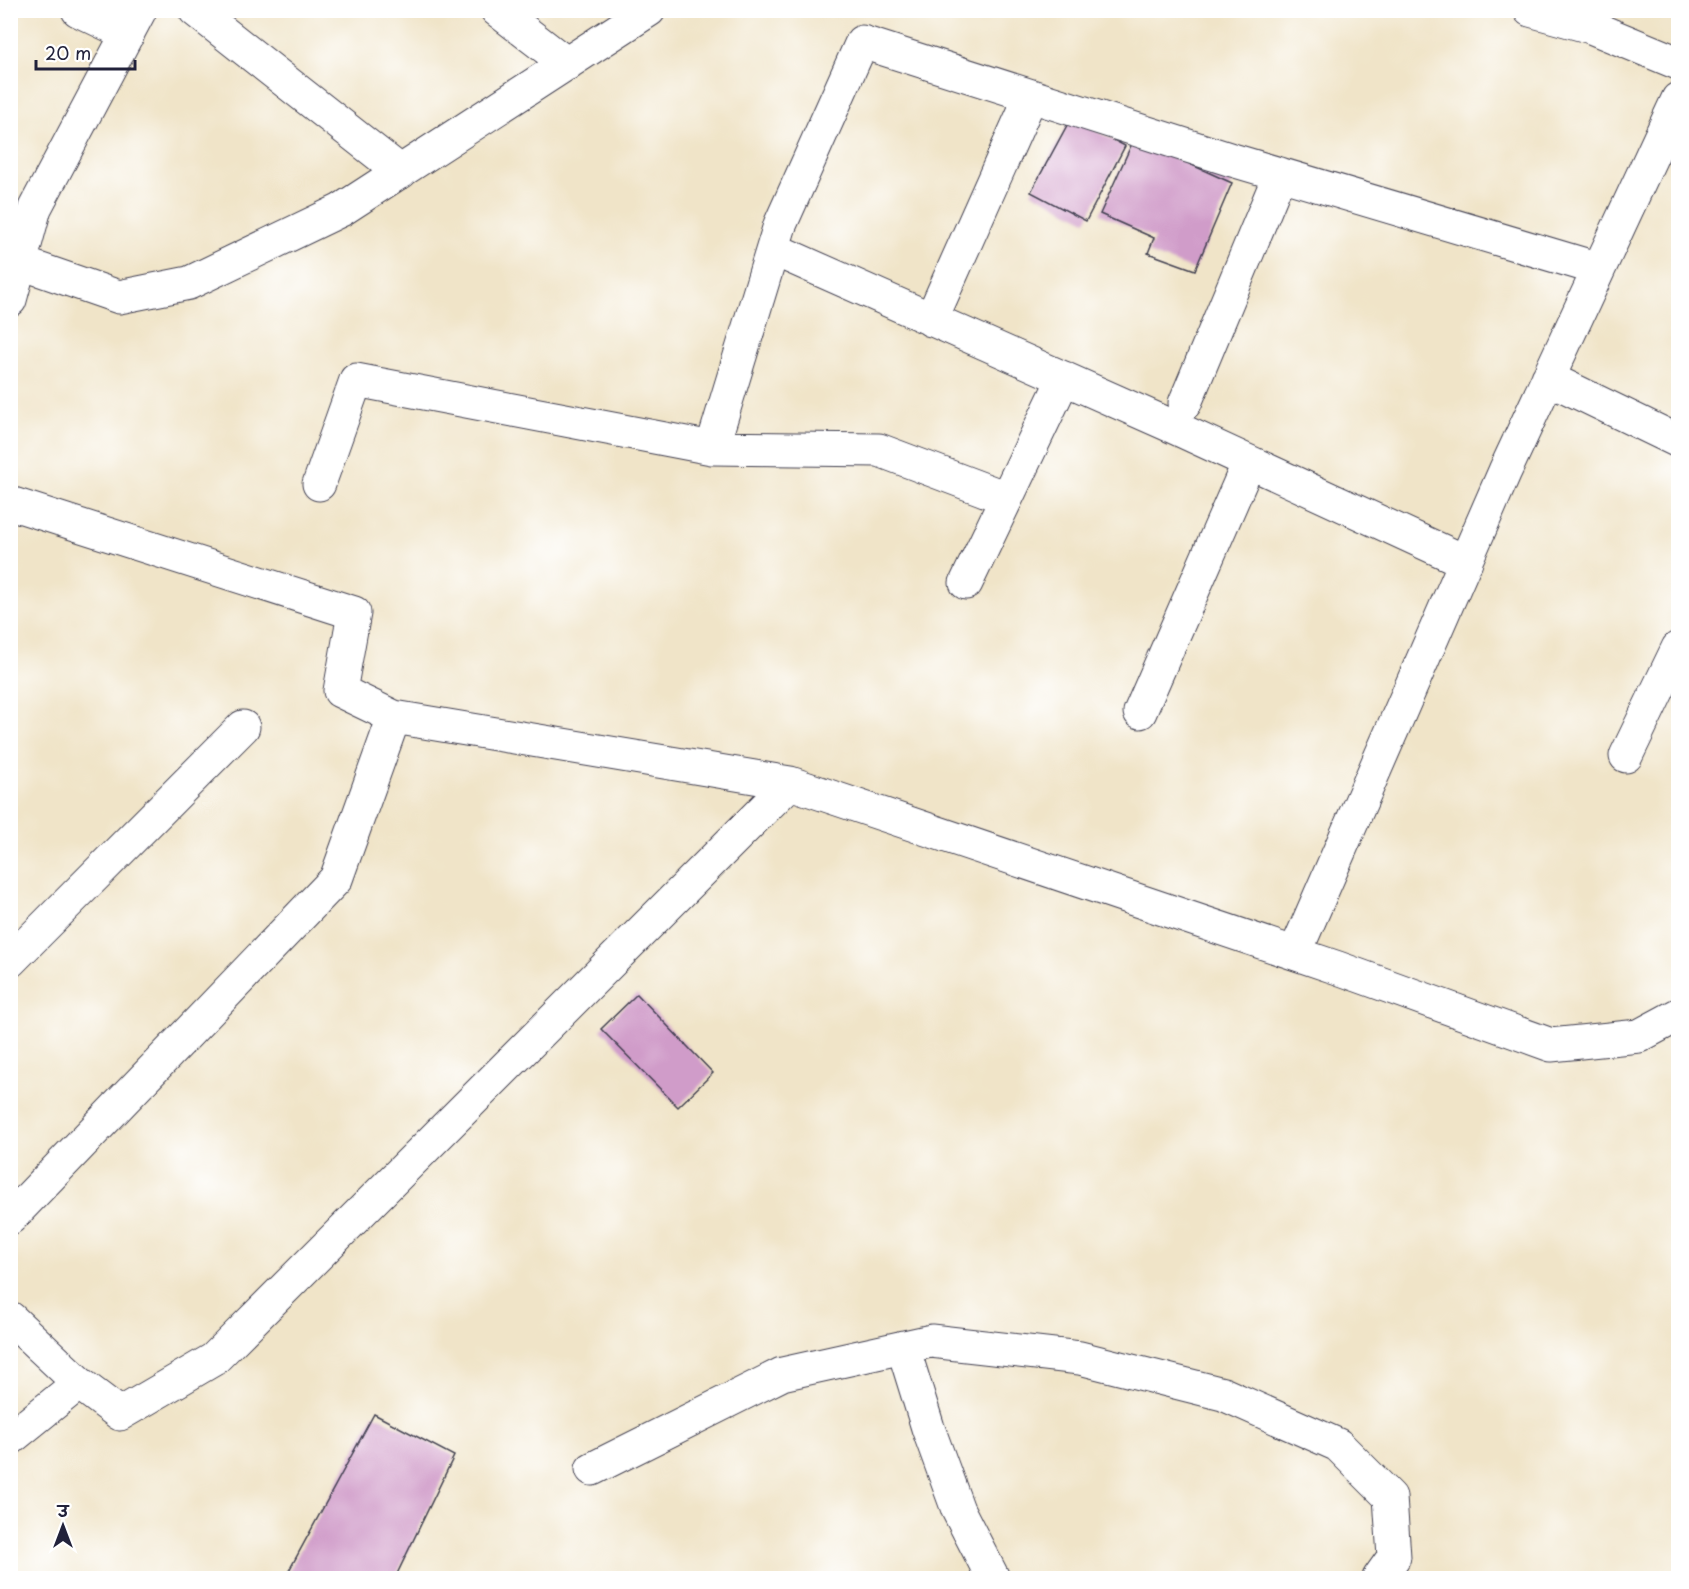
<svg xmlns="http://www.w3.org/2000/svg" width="1689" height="1589" font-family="'Playpen Sans','Playpen Sans Deva',sans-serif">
<rect width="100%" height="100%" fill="#fff"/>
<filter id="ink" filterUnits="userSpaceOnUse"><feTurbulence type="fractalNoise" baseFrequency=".0167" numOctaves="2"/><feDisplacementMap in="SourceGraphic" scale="12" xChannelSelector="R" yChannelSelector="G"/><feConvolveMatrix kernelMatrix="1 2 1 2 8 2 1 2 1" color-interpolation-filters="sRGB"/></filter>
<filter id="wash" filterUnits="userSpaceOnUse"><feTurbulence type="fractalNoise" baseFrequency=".008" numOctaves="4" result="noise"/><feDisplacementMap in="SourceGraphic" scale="24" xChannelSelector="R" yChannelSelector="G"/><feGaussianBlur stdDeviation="1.35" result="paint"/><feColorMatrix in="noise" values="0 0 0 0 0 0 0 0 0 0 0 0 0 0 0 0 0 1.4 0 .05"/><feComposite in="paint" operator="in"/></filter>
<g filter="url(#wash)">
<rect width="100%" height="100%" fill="#f0e4c8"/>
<g id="blocks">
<path fill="#d09cc9" d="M1071,118L1125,146L1086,221L1031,192Z
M1134,139L1232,183L1195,270L1148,253L1154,238L1100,214Z
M637,994L713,1073L678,1107L601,1029Z
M374,1414L454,1456L395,1578H285Z"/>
</g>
</g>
<g filter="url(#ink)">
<use href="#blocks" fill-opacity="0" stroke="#413f50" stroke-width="1.5"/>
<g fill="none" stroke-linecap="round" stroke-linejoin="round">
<defs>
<path id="minor" d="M78,10L128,34
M195,10L401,172
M497,10L567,64
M1530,10L1591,27L1678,63
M773,249L1167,424L1466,562
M21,263L119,297L189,283L341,210L649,10
M10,300L35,208L140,10
M931,320L1031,96
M1548,378L1678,441
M1185,403L1280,174
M712,448L780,225L862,42L1229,159L1599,269
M319,484L356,380L712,448L879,450L1006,498
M10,503L354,613L340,691L394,717L790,783L1338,968L1551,1045L1639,1036L1678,1015
M966,583L1064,378
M1140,712L1249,462
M1626,756L1678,648
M1295,953L1505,471L1678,99
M10,961L243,727
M10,1218L336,879L394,717
M10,1318L79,1383L120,1414L214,1359L790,783
M903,1347L928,1428L958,1510L993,1578
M10,1439L79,1383
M592,1469L782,1374L931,1341L1080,1358L1223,1394L1338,1445L1390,1497L1394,1557L1379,1578"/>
</defs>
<use href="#minor" stroke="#413f50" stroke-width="35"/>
<use href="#minor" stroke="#fff" stroke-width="33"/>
</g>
</g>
<rect width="1689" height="1589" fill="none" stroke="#fff" stroke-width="36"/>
<g transform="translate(63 1526)" stroke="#ffffff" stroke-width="4.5" paint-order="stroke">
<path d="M0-4.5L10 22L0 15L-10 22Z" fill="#22223b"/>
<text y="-9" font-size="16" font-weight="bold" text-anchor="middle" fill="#22223b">उ</text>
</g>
<path d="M36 60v9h99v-9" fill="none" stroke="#22223b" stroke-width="3"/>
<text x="45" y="60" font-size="18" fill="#22223b" stroke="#ffffff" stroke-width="4.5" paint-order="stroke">20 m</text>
</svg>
